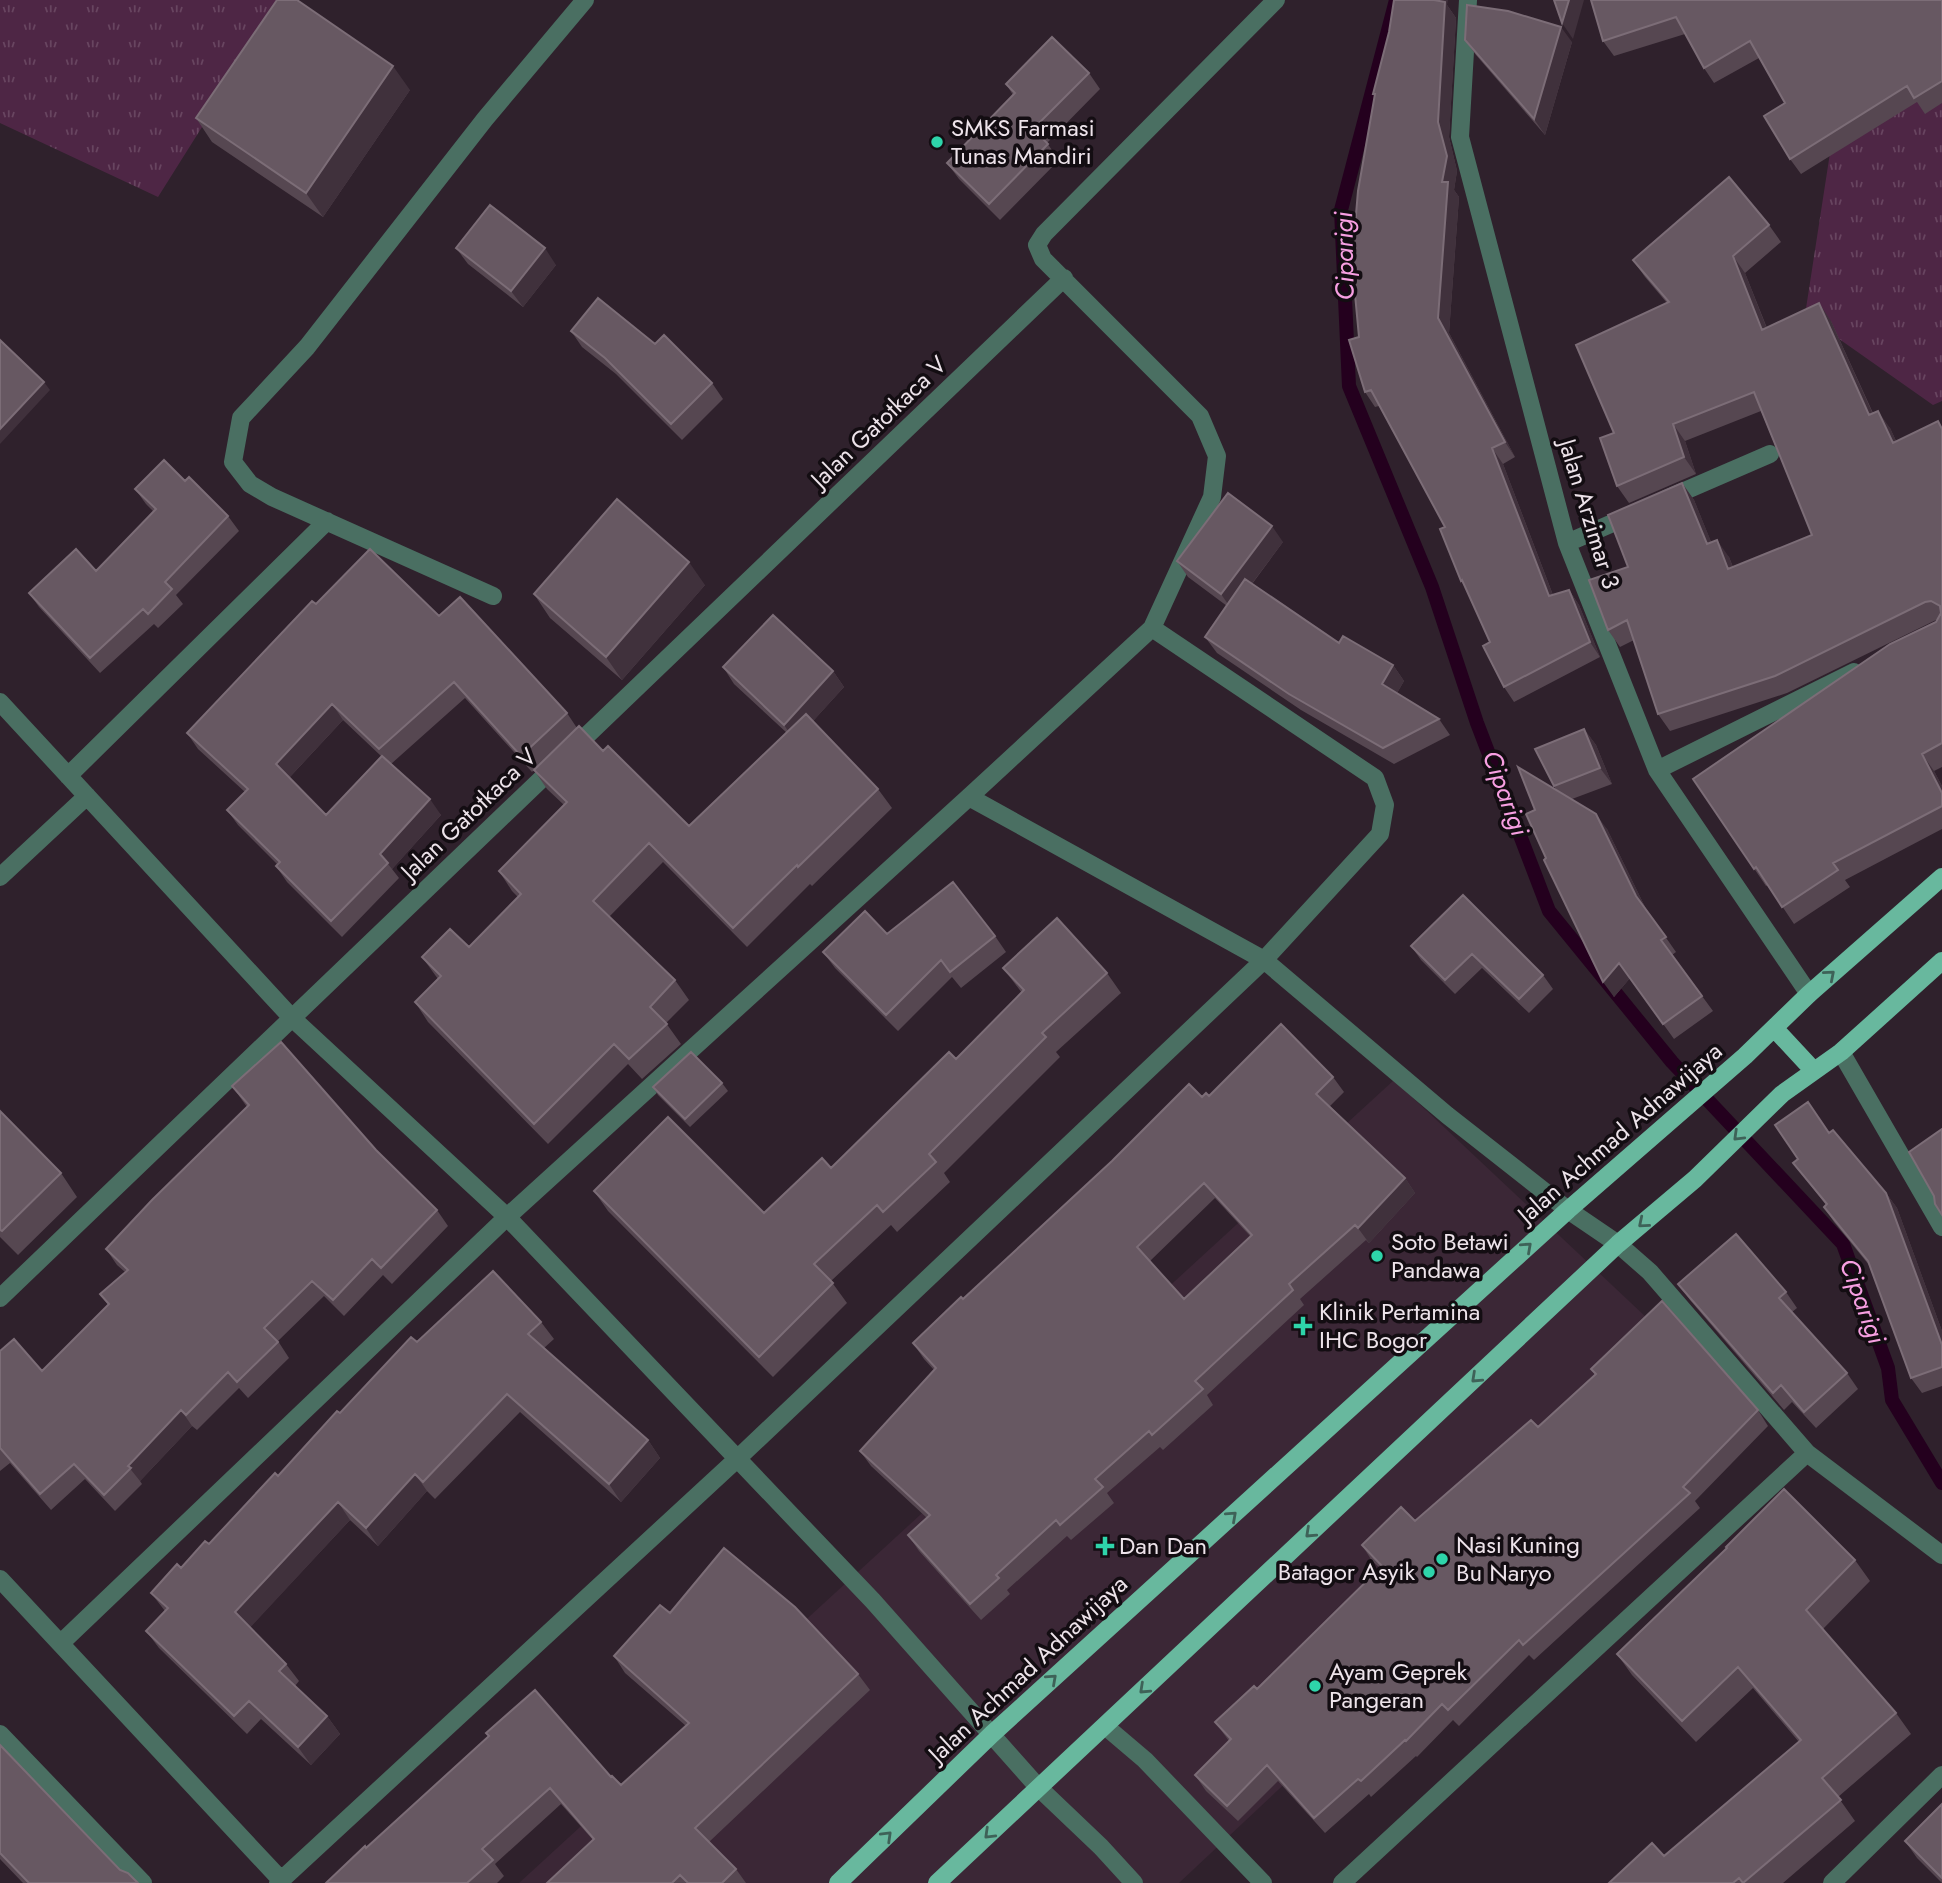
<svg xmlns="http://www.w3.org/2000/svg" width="1942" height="1883" font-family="Jost,sans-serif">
<defs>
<pattern id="grass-tufts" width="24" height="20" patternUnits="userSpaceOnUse" patternTransform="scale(1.75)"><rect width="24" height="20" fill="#4e2645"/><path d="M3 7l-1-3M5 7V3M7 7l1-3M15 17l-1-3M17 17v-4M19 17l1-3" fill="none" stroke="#684560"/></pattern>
</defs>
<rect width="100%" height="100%" fill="#2f212c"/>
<path fill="#3b2736" d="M1394,1080L1714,1381L1179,1883H519Z"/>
<path fill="url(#grass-tufts)" d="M0,0H282L158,197L0,123Z
M1942,86V401L1933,405L1805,315L1830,153Z"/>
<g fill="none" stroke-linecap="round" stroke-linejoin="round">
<path stroke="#24001e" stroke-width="14" d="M1396,0L1341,210L1349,386L1432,587L1477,723L1549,911L1672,1062L1843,1244L1888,1368L1892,1400L1942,1483"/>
<path stroke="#4a6f62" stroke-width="18" d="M1468,0L1460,137L1567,543L1657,770L1809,994
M1666,499L1770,454
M1567,543L1631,515
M493,596L272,497L250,484L233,462L241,418L307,347L485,119L585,0
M0,702L292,1018L507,1217L873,1601L1038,1787L1101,1847L1134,1883
M1657,770L1854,672
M68,776L327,521
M969,797L1264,960L1447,1115L1568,1210L1618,1244L1650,1272L1807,1453L1942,1555
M0,877L87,796
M1841,1052L1942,1227
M0,1298L1064,278
M0,1579L281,1880
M61,1643L507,1217L969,797L1152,628L1212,497L1217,456L1200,416L1043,259L1037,245L1044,234L1276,0
M1105,1726L1145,1760L1263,1883
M0,1734L143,1883
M278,1883L737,1459L1264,960L1380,834L1385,805L1375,778L1152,628
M1342,1883L1807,1453
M1832,1883L1942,1775"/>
<path stroke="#68b89e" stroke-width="18" d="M1774,1028L1814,1071
M838,1883L992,1734L1568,1210L1745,1056L1809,994L1942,877
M937,1883L1618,1244L1695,1179L1782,1094L1841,1052L1942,961"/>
</g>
<path fill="#564751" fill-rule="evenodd" d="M1591,0H1942V103L1925,114L1917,102L1801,174L1790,159L1785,103L1759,58L1714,83L1704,68L1685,34L1614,56L1603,41Z
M1447,5L1456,18L1449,137L1457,171L1454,190L1459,197L1449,333L1515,457L1503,464L1553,595L1569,590L1579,605L1600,657L1514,702L1504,687L1490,642L1465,587L1461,581L1445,527L1379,406L1375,407L1365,392L1359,337L1375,97L1373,94Z
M1465,40L1572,42L1545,135L1476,55Z
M1089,73L1100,89L1047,143L1059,160L1000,220L959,179L947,163L1013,95L1006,84Z
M410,90L323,217L212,142L196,118Z
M1769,225L1781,242L1745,273L1767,328L1831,321L1873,413L1890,428L1896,441L1942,427V767L1934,771L1942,786V829L1845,880L1850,887L1794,924L1768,885L1766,886L1693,779L1936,622L1938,619L1787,693L1670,731L1658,714L1634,640L1620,647L1608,630L1628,567L1682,483L1694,500L1711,542L1729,557L1733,567L1812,535L1761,411L1685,441L1696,474L1629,503L1617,486L1614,433L1667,303L1645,277L1633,260Z
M456,248L556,265L523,307L468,264Z
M571,331L712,383L723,399L682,440L616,374L582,347Z
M185,481L228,516L239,531L176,595L183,604L158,628L154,624L100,673L39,607L29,593L96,571L154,512L146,504L135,489Z
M1283,542L1252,584L1339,643L1393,665L1404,681L1397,693L1439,719L1450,735L1394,764L1301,710L1217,653L1205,637L1227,606L1188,577L1177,561Z
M705,585L622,680L550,618L534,594Z
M316,604L567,713L577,728L689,826L787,733L734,684L723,667L833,671L844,687L813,721L878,789L892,808L812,886L810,884L747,947L663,862L609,917L675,980L689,1000L666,1023L681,1044L642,1079L628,1064L548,1144L428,1022L415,1002L438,979L422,957L469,947L518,897L512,891L499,871L564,805L547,789L534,770L532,772L465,698L391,764L441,815L392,869L399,878L342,937L287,882L276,866L277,864L238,825L227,810L245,792L198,749L187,733ZM343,720L381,756L326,815L289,778Z
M1584,729L1596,745L1612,784L1572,799L1607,829L1646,909L1676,952L1672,955L1713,1011L1674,1039L1630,978L1614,997L1546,858L1535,810L1556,790L1554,786Z
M1463,895L1543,975L1553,989L1529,1013L1482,968L1455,994L1421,960L1411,946Z
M995,936L1006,952L961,988L952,977L898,1031L835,968L823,952Z
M1003,968L1107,973L1121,993L1056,1052L1060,1057L944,1173L950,1182L897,1232L891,1225L831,1281L847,1303L773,1377L608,1211L594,1191L764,1213L831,1168L956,1059L1022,993Z
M1333,1077L1344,1092L1330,1106L1405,1178L1415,1193L1369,1243L1366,1240L1300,1299L1304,1305L1207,1395L1213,1405L1163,1450L1160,1447L1107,1493L1114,1503L1071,1540L1067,1536L1007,1590L1010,1594L981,1620L919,1551L908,1535L927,1518L871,1466L860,1451L934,1370L924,1359L913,1343L963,1299L1202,1097ZM1215,1198L1250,1236L1184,1299L1150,1261Z
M722,1083L728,1091L690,1127L658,1095L653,1087Z
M232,1086L376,1150L437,1210L448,1226L392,1284L383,1275L344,1316L324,1296L278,1341L289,1358L248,1398L239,1388L197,1430L192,1426L140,1481L142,1484L115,1511L85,1479L51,1510L10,1463L0,1471V1351L42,1371L108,1305L100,1294L125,1272L117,1265L106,1249L247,1107Z
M0,1111L61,1173L77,1197L18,1255L0,1237Z
M1830,1132L1886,1193L1897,1208L1942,1331V1386L1922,1393L1911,1378L1869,1265L1834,1222L1824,1207L1826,1205L1793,1163Z
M1678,1284L1786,1292L1797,1308L1792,1312L1847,1373L1858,1389L1816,1428L1792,1402L1784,1410L1690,1300Z
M541,1322L554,1339L544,1348L648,1440L660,1458L621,1502L520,1412L435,1499L427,1491L378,1546L350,1520L250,1627L286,1664L299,1681L295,1686L327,1716L340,1734L311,1765L261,1719L247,1734L159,1648L146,1631L165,1611L151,1593L209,1544L278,1476L340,1413Z
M1591,1369L1758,1410L1768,1426L1695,1501L1700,1508L1534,1660L1529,1655L1459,1726L1453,1720L1417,1757L1416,1756L1371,1797L1369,1794L1325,1833L1278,1781L1238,1821L1206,1791L1195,1775L1229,1741L1215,1722L1257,1689L1380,1568L1372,1561L1362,1545L1415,1521L1538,1427L1595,1375Z
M1855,1560L1870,1581L1823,1629L1896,1713L1911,1734L1838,1797L1855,1821L1783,1883H1609L1664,1856L1799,1742L1753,1688L1696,1742L1632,1675L1617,1654Z
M670,1613L858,1674L870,1690L709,1842L736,1869L746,1883H547L593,1840L561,1804L495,1864L504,1876L497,1883H326L366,1848L488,1736L611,1777L621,1785L686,1726L625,1673L614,1656Z
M0,1745L120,1870L138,1883H23L0,1859Z
M1942,1804V1883L1917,1858L1905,1841Z"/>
<path fill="#40313c" d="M1434,0H1448L1447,5L1456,18L1449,137L1457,171L1454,190L1459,197L1449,333L1515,457L1505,442L1438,318L1442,182L1438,122Z
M1569,0H1584L1573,39L1562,23Z
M1561,27L1572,42L1545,135L1534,119Z
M393,66L410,90L323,217L306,193Z
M545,248L556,265L523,307L511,291Z
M1733,256L1745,273L1774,347L1762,330Z
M1819,303L1831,321L1881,432L1869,415Z
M44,382L50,390L0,444V429Z
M1878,411L1890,428L1905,460L1893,443Z
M1673,424L1685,441L1696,474L1684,457Z
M1492,448L1503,464L1559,611L1549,596Z
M1682,483L1694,500L1719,561L1707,544Z
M1272,526L1283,542L1232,610L1221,594Z
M1717,540L1729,557L1740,586L1728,569Z
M689,562L705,585L622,680L606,657Z
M1569,590L1579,605L1600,657L1590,642Z
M1393,665L1404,681L1393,700L1382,684Z
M833,671L844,687L795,741L784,725Z
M332,704L343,720L287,780L276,764Z
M1584,729L1596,745L1612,784L1600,768Z
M1922,754L1934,771L1942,786V793Z
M430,799L441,815L392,869L380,854Z
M1596,814L1607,829L1647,911L1636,896Z
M1619,963L1630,978L1614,997L1603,982Z
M1405,1178L1415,1193L1369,1243L1358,1228Z
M1886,1193L1897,1208L1942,1331V1345Z
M181,1410L192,1426L140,1481L128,1466Z
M648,1440L660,1458L621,1502L609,1484Z
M415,1474L427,1491L378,1546L366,1528Z
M338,1502L350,1520L248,1630L235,1612Z
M327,1716L340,1734L311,1765L298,1747Z"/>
<path fill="#675862" stroke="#7c6d77" stroke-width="2" fill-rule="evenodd" d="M277,0H297L393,66L306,193L196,118Z
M1394,0H1434L1445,2L1438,122L1447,156L1442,182H1448L1438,318L1505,442L1492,448L1549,596L1569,590L1590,642L1504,687L1483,646L1490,642L1462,580L1461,581L1440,529L1445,527L1371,390L1365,392L1349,340L1359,337L1352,262L1358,191L1375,94H1373L1389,32Z
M1554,0H1569L1562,23Z
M1591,0H1942V81L1914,98L1907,86L1790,159L1764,116L1785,103L1750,41L1704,68L1676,17L1603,41Z
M1467,5L1508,11L1561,27L1534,119L1465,40Z
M1052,37L1089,73L1033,129L1048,144L989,204L947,163L1015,93L1006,84Z
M1729,177L1769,225L1733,256L1762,330L1819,303L1869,415L1878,411L1893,443L1938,421L1942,429V743L1922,754L1942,793V806L1833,863L1838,870L1782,907L1756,867L1754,869L1693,779L1890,644L1936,622L1941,613L1940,606L1931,601L1925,602L1775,676L1658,714L1627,620L1608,630L1589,580L1628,567L1608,515L1682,483L1707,544L1717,540L1728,569L1812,535L1754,392L1673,424L1684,457L1617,486L1600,438L1614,433L1576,345L1669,302L1633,260Z
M490,205L545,248L511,291L456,248Z
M598,298L655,344L664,335L712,383L671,424L605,358L571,331Z
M0,340L44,382L0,429Z
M164,460L185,481L189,477L228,516L165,582L172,589L148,614L143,609L90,658L29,593L76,549L96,571L156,509L135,489Z
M1228,493L1272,526L1221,594L1177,561Z
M617,499L689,562L606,657L534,594Z
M370,549L439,616L460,597L567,713L521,756L454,682L379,749L332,704L276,764L326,815L382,756L430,799L380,854L388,863L331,921L276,866L280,862L227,810L248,789L187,733L312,601L316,604Z
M1245,579L1339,643L1343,636L1393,665L1382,684L1439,719L1383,748L1289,694L1205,637Z
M773,615L833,671L784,725L723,667Z
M806,714L878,789L798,867L797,865L733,928L649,843L593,901L675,980L650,1007L667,1024L629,1059L614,1044L534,1124L415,1002L441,976L422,957L450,929L469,947L521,894L499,871L567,802L534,770L579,726L603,751L608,746L689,826Z
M1584,729L1600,768L1554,786L1535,749Z
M1518,767L1596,814L1636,896L1666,937L1661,940L1702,996L1663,1024L1619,963L1603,982L1544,860L1546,858L1526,814L1535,810Z
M953,882L995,936L950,972L941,960L886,1015L823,952L865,911L887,934Z
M1463,895L1543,975L1519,999L1472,954L1445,980L1411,946Z
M1057,918L1107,973L1042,1033L1046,1037L929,1154L936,1162L883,1212L877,1205L814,1264L833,1283L759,1357L594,1191L668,1117L764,1213L822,1158L831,1168L949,1052L956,1059L1024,990L1003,968Z
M1281,1024L1333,1077L1316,1094L1405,1178L1358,1228L1355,1225L1289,1284L1293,1290L1195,1381L1203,1389L1152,1435L1149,1431L1095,1479L1103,1487L1060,1525L1056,1520L996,1575L999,1578L970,1604L908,1535L930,1515L860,1451L936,1368L913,1343L961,1297L963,1299L1112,1161L1189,1084L1202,1097L1206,1093L1209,1096ZM1204,1183L1252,1235L1184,1299L1137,1247Z
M281,1042L376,1150L437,1210L381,1268L372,1259L333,1300L312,1281L264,1328L278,1342L237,1382L228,1372L186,1415L181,1410L128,1466L131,1468L104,1495L74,1464L40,1494L0,1448V1351L14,1339L42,1371L109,1304L100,1294L128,1270L106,1249L152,1200L249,1105L232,1086Z
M691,1052L722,1083L685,1119L653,1087Z
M1808,1102L1829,1133L1833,1130L1886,1193L1942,1345V1367L1911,1378L1868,1261L1824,1207L1827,1204L1793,1163L1798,1159L1775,1125Z
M0,1111L61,1173L2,1231L0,1230Z
M1942,1129V1215L1935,1204L1934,1196L1909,1152Z
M1736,1234L1786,1292L1779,1298L1847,1373L1804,1412L1781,1385L1773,1393L1678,1284Z
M493,1271L541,1322L528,1334L648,1440L609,1484L507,1394L423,1482L415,1474L366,1528L338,1502L235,1612L286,1664L279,1671L327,1716L298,1747L249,1701L234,1716L146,1631L168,1608L151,1593L177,1564L181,1568L205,1541L209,1544L275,1473L278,1476L337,1411L340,1413L411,1337L417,1342Z
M1662,1301L1758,1410L1683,1487L1690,1493L1523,1645L1519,1640L1448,1710L1442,1704L1406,1741L1405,1740L1361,1781L1358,1779L1314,1818L1267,1765L1227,1806L1195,1775L1231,1739L1215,1722L1254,1686L1257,1689L1382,1566L1362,1545L1401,1507L1415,1521L1531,1420L1538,1427L1596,1374L1591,1369Z
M1784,1489L1855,1560L1806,1610L1896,1713L1822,1778L1841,1800L1743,1883L1739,1878L1733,1883H1609L1652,1843L1664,1856L1801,1740L1738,1667L1682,1721L1617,1654L1727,1548L1726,1547Z
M724,1548L795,1607L858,1674L695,1828L736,1869L722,1883H688L680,1875L672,1883H547L594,1839L550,1788L482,1849L493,1860L467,1883H326L365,1846L366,1848L489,1736L486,1733L535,1690L611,1777L612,1776L621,1785L689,1723L614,1656L660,1605L670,1613Z
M0,1745L120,1870L128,1873L138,1883H29L0,1853Z
M1942,1804V1878L1905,1841Z"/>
<defs><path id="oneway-chevron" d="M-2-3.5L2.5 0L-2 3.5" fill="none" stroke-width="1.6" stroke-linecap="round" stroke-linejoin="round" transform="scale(1.75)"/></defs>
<g stroke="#3e6258">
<use href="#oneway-chevron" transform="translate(1830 975) rotate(-41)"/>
<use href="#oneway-chevron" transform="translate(1738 1136) rotate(136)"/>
<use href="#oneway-chevron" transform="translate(1643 1223) rotate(140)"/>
<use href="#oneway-chevron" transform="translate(1527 1247) rotate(-42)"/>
<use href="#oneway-chevron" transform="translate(1476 1378) rotate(137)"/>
<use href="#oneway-chevron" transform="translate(1232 1516) rotate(-42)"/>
<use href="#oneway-chevron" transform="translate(1310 1533) rotate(137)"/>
<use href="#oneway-chevron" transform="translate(1052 1679) rotate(-42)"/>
<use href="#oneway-chevron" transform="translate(1144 1689) rotate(137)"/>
<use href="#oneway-chevron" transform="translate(989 1834) rotate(136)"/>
<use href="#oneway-chevron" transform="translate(887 1836) rotate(-44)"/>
</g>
<g fill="#2ed4aa" stroke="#130d12" stroke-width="2.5">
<circle cx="937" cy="142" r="7"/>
<circle cx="1377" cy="1256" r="7"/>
<path d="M1299.5 1315.5h7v7h7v7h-7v7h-7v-7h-7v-7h7z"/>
<path d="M1101.5 1535.5h7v7h7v7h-7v7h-7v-7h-7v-7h7z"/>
<circle cx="1442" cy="1559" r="7"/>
<circle cx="1429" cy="1572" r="7"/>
<circle cx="1315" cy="1686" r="7"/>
</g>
<g text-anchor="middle" stroke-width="7" stroke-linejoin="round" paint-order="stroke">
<g font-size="24" fill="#ede3ea" stroke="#130d12" text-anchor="start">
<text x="951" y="136">SMKS Farmasi<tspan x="951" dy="28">Tunas Mandiri</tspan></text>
<text x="1391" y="1250">Soto Betawi<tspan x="1391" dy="28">Pandawa</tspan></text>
<text x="1319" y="1320">Klinik Pertamina<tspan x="1319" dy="28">IHC Bogor</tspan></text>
<text x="1456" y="1553">Nasi Kuning<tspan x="1456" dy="28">Bu Naryo</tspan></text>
<text x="1119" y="1554">Dan Dan</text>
<text x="1415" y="1580" text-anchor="end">Batagor Asyik</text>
<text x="1329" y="1680">Ayam Geprek<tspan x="1329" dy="28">Pangeran</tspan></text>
</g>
<g font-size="24" fill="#ede3ea" stroke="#130d12">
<text transform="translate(879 422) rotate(-44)" y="8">Jalan Gatotkaca V</text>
<text transform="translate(1589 514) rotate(73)" y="8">Jalan Arzimar 3</text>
<text transform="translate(469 814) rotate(-44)" y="8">Jalan Gatotkaca V</text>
<text transform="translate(1620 1133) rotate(-41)" y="8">Jalan Achmad Adnawijaya</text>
<text transform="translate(1028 1669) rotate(-43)" y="8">Jalan Achmad Adnawijaya</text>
</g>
<g font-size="26" font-style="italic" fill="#f79fe2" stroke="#130d12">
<text transform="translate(1344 256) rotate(-91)" y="9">Ciparigi</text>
<text transform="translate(1506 793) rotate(70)" y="9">Ciparigi</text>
<text transform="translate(1863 1301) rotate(70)" y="9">Ciparigi</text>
</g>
</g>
</svg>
